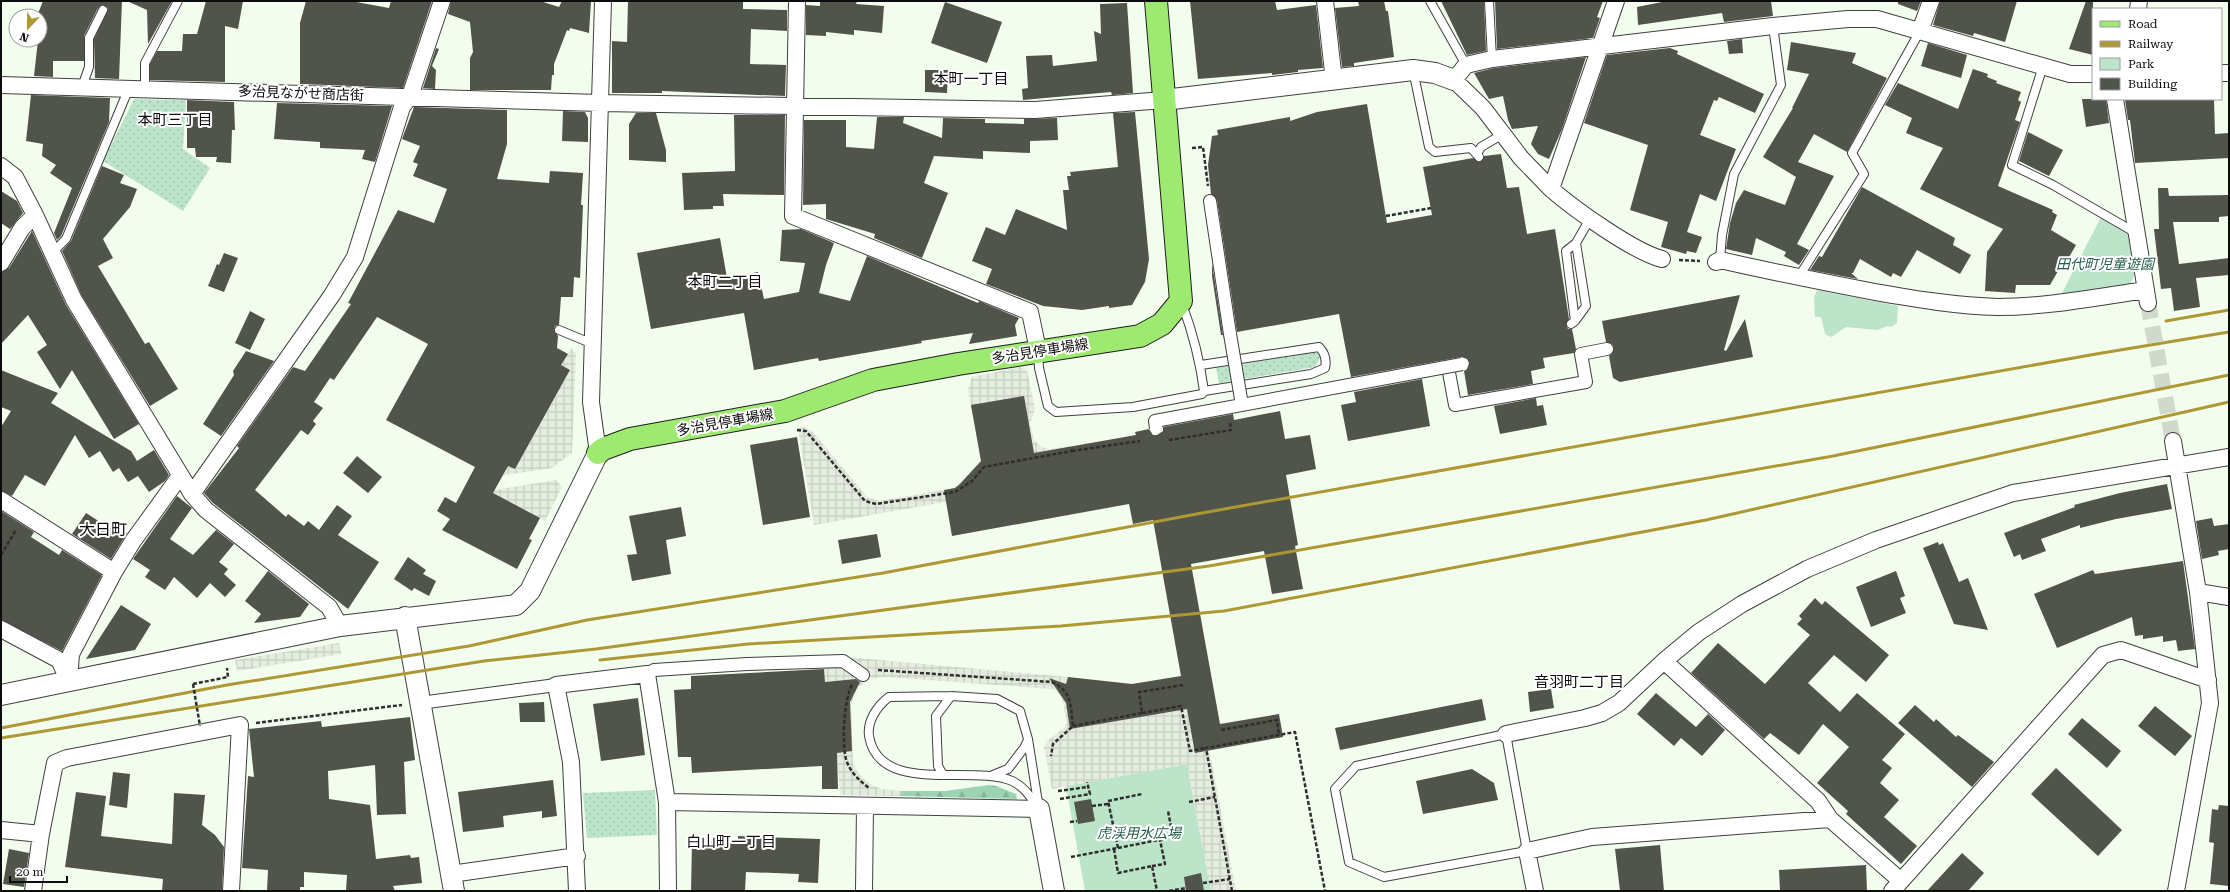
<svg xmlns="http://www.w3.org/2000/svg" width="2230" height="892" font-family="'Roboto Serif','Noto Sans JP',serif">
<defs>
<pattern id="grass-dots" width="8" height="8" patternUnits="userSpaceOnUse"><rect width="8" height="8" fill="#bbe4c9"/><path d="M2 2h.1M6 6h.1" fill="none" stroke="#a0c2ab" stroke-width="1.8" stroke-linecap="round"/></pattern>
<pattern id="forest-firs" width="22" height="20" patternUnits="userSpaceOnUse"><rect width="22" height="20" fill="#9cd3b3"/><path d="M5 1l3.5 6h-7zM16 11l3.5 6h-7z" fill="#85b499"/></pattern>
<pattern id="plaza-grid" width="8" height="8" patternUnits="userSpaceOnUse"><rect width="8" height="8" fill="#e3ecde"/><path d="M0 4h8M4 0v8" fill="none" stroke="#c2c9bd"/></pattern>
</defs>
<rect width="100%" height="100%" fill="#f3fdee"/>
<path fill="url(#grass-dots)" d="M134,99L186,100L183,149L210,168L183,211L103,161Z
M1312,353H1317L1320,358L1315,367L1219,383L1216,368Z
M655,790L657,835L587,838L583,793Z"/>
<path fill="url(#forest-firs)" d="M989,785L996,786L1016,794L1017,799L901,796V791H945Z"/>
<path fill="#bbe4c9" d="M2101,217L2128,234L2134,276L2128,288L2061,295Z
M1817,290L1898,306L1897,323L1891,327L1888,326L1877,330L1846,327L1831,337L1825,334L1821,317H1815L1814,297Z
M1187,764L1211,891H1085L1066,786Z"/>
<path fill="url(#plaza-grid)" d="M571,348L576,354L572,453L552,468L486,478L508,466L515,469L570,371L561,365Z
M1020,367L1027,370L1035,409L1030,424L1034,440L1041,447L1050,449L1071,446L1077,479L814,525L798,428L804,427L813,432L867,497L879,501L955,488L981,461L968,390L972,377Z
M556,480L562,487L545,521L493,494L482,492Z
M339,643L341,654L237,671L235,660Z
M823,657L858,658L1068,677L1066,683L1082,689L1185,699L1209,748L1236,891H1211L1187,764L1052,789L1044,747L1047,741L1064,728L1067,723L1062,698L1057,691L1052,689L885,677L870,679L858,687L851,704L853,763L859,774L868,783L881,789L901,791V796L840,795L831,681L825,682Z"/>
<path fill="#51544a" d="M43,1H122L119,79L95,78L94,39L108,10L107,7L103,5L98,8L84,36V61H53V77L34,76L38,40H40V16H37Z
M127,1H172L148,44L147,10Z
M206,1H243L238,29L225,26V82L150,80V64L157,51H182L183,34H197Z
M306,1H351L389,8L391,1H432L403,88L300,84V23Z
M451,1H540L559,7L562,1H591L589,33L570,28L569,31L567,30L554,64V75H552L551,90H470V58L473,52L470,22L448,14Z
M628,1H743V9L787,10V31L751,29L750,64L786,65L785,96L662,91V93H612V41L627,42Z
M820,1H857L856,4L884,6L882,33L854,30V35L826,32V36L806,35V5L820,6Z
M1190,1H1275L1277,10L1316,5L1323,68L1298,70V72L1272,75V73L1198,79Z
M1358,1H1384L1386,11H1388L1394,57L1354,63V66L1342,67L1335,8L1359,6Z
M1441,1H1484L1486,51L1467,55Z
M1495,1H1603L1597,17L1600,18L1593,38L1497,49Z
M1667,1H1771L1773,16L1724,22L1722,13L1638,25L1637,7Z
M1898,1H1921L1917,11L1898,4Z
M1940,1H2017L2005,42L1974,33L1973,36L1933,25Z
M2086,1H2093V55L2069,49Z
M945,2L1002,22L987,63L931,43Z
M1127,3L1133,93L1112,95L1111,92L1023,100L1022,89L1028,88L1026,56L1052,55L1053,66L1097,61L1094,31L1101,34L1100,4Z
M1742,39L1743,53L1729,54L1727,41Z
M1791,42L1856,53L1852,63L1887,78L1847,152L1814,134L1798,162L1834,176L1797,244L1809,250L1799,265L1784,256L1786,252L1756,238L1752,255L1726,249L1730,223L1736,203L1744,190L1785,205L1796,177L1763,157L1793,108H1792L1809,74L1787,70Z
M1928,43L1967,55L1961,78L1921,66Z
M436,48L439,49L432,66L436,70L435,89L423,88Z
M1670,48L1678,51L1677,54L1764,94L1755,113L1719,97L1717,101L1714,100L1700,135L1736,149L1716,201L1700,194L1687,232L1702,237L1696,253L1687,251L1686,254L1661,247L1668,222L1630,210L1648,145L1584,123L1607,55Z
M1586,57L1562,129L1549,159L1538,154L1531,144L1538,126L1512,129L1508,120L1503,96L1489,99L1474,73L1494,68Z
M1973,69L1988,74L1987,77L1997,81L1996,83L2021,92L2018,100L2021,102L2015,120L2020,122L1998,186L2053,210L2052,212L2057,215L2051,230L2076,245L2068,259L2066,257L2050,285H2016L2015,293L1985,291L1987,252L2003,229L1920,189L1943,148L1906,133L1912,118L1885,105L1898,83L1958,109Z
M925,70H948L947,93L925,92Z
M31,95L110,98L109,122L61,236L57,240L54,233L72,188L50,173L56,165L42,156L43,144L26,141Z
M2082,99H2106L2109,123L2086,127Z
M2214,99L2215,134L2229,133V158L2135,163L2130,120H2128L2125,100Z
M187,100L234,102L235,130H232L231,163L216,162L217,157H196L195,148H187Z
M277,103L392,106L375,162L362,159L365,150L320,148V142L274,139Z
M1367,104L1387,223L1432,215L1423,167L1473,158L1480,162L1484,156L1501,154L1507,188L1519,187L1527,234L1555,229L1569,319L1566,325L1568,329H1572L1576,349L1574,353L1543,358L1545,368L1531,371L1533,384L1468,395L1464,371L1467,369L1469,363L1467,359L1461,357L1351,377L1339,314L1237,332L1217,200L1211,194L1208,165L1212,136L1218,135L1217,130L1290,117V121L1317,112Z
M414,107L507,110V144L497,179L549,183L550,171L583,173L581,205H583L580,278L574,277L573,297H561L559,325L555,326L554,330L558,336L557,348L568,354L561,365L570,370L515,469L508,466L493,493L540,518L529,539L532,540L517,569L442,530L450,519L437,511L445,497L456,503L475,467L386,420L428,344L377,317L334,380L330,378L314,402L323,408L313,421L316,424L308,435L301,430L255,490L286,517L288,514L304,526L308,521L319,530L337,505L352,516L338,535L379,562L348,609L213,503L204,493L239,448L237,446L293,367L305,371L351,304L348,303L398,210L434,223L447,189L413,176L418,164L413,162L420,146L402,139Z
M563,111L585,112L588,118V142L562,141Z
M1135,112L1149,259L1145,282L1132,305L1109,308V306L1082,310L1043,306L986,284L992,269L972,261L986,227L1005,235L1016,209L1067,230L1063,190H1069L1067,176H1071L1070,172L1118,167L1113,113Z
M636,113H656L666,150V162L629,160V124Z
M734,115H785L784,195L723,194L724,206H713V209L684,210L682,173L735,171Z
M877,117H904L903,123L942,138L943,118L985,119V123L1024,124V119L1057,118L1058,140L1030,141V153L983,151V159L934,156L924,183L948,193L922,258L874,238L875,234L826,219V204L803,205L804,120H846V147L874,149Z
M2028,132L2063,150L2049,176L2019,161Z
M102,166L124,175L120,183L137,189L130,207L103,239L113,258L98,266L145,344L149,342L178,389L150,406L82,296L62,251L71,241Z
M1862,187L1955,238L1953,245L1971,255L1960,274L1917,250L1901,277L1893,273L1891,277L1860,259L1853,273H1851L1858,279L1810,270L1819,256L1822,257Z
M2158,188H2168L2169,196L2229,195V216L2219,217V222H2173L2179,264L2229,258V275L2196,278L2200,307L2174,311L2171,288L2161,289L2154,229H2159Z
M1,191L17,201L23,213L10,229L1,223Z
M801,229L834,243L826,265L819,293L850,301L867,256L978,303L979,301L1019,318L1015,325L1017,336L969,344L973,333L921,341L922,343L819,361L818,358L754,370L744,313L651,329L637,253L720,238L727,278L758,272L764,299L799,292L805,263L780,261L782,230Z
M32,231L66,305L139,424L114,439L72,370L60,389L37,352L47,345L28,315L1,344V272L9,268Z
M224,253L238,258L224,292L208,286L217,264L219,265Z
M1212,263L1223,335H1221L1212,276Z
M1740,295L1724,350L1726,351L1745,319L1753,357L1620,382L1613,378L1609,356L1612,354L1614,348L1612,344L1606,342L1602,321Z
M250,311L265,319L250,350L235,343Z
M246,351L274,361L221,436L203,424L234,375L233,371Z
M1,370L58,393L51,403L131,451L137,461L154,450L169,475L165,481L149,492L138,476L128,482L119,468L113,472L100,451L89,458L75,435L45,486L25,475L12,496L1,491V427L11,411L1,407Z
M1422,379L1430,426L1348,441L1341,405L1356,402L1354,392Z
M1024,396L1034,453L1136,435L1135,432L1149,429L1153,435H1157L1163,431V427L1233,414L1234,420L1280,411L1285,439L1310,435L1316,469L1286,475L1298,545L1295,546L1303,589L1272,594L1264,551L1191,564L1220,724L1279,714L1283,737L1195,753L1187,709L1070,729L1066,703L1049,678L1066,684L1068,677L1132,684L1181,676L1153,520L1133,524L1129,504L952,536L944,490L955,488L960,484L981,461L971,405Z
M1536,398L1537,406L1543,405L1547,425L1500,434L1494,406Z
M797,437L810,517L763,525L750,445Z
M357,456L382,477L368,493L343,473Z
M2167,484L2172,509L2116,519L2080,528V525L2041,539L2046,551L2022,560L2020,554L2014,557L2004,533L2075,507L2074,505L2120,493Z
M177,496L192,508L170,539L193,555L216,530L234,544L219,562L228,569L224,574L236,585L225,597L210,583L197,598L174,577L165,590L145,577L150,570L133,559Z
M681,507L686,536L666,540L671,574L632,581L627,555L637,554L629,516Z
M1,511L34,532L31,537L59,555L62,550L102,575L62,651L1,620Z
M86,513L111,529L114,525L127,533L111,559L72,534Z
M2212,518L2214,526L2229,524V549L2218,551L2219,555L2202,559L2196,521Z
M877,534L881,557L842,564L838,540Z
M1938,542L1939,545L1943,543L1959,582L1968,578L1988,630L1954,624L1923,548Z
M408,557L426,570L423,574L436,581L429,596L414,588L412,591L394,579Z
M2183,561L2195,649L2178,651L2176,640L2163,642V636L2143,639V635L2135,636L2132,617L2057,648L2034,594L2093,570L2095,574Z
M268,571L309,604L300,617L254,623L261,614L245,601Z
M1896,571L1905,596L1900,598L1906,613L1871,627L1856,587Z
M1815,598L1822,605L1825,601L1889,655L1866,682L1834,655L1808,683L1840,712L1857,693L1905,734L1882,760L1892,768L1880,783L1899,800L1884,817L1917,846L1901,864L1846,814L1848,811L1817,783L1849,747L1823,724L1799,755L1770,733L1764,739L1691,673L1718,643L1765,684L1810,635L1797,624L1802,619L1799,616Z
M121,605L151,624L135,650L86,659Z
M824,669L825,682L856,679L860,682L850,702L852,751L837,753L838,789H822V766L692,773L691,757H678L674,690L691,689V676Z
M1551,689L1554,708L1530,712L1528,692Z
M1656,693L1696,727L1708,714L1725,730L1702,756L1681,738L1674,746L1637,714Z
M638,698L645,755L601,761L593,704Z
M1482,699L1486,720L1340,750L1335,728Z
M544,702L545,722H520L519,703Z
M1915,705L1934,722L1936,719L1956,737L1958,735L1994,762L1972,787L1898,723Z
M2155,706L2192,736L2175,756L2138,726Z
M410,717L415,760L404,762L406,814L377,815L375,765L328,771L329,799L370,805L376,859L410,855L411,858L419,857L422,883L393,886L395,891H346L347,875L304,872V887H300V891H267L268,870L242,868L248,776L254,777L249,729L321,721L322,727Z
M2082,718L2121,751L2107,768L2068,734Z
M2056,768L2122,830L2098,856L2031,794Z
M1472,769L1494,783L1498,800L1423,814L1416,781Z
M113,772L130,774L127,808L109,805Z
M553,780L557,816L542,818V811L503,816L504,827L463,832L458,792Z
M76,792L106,796L101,836L172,844L174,793L205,795L202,825L215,835L224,847L222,891H162L163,879L65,867Z
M1091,799L1095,821L1078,824L1074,802Z
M2219,805L2229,806V886L2210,884L2214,843L2209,842L2212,809L2218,810Z
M738,836L820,839L818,883L798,882L799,874L746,872L745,891H691L692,841H738Z
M1660,845L1664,891H1620L1615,849Z
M9,849L29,853L24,887L3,884Z
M1962,853L1984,873L1968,891H1927Z
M1866,865L1867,891H1780L1779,870Z
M1201,873L1204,891H1186L1184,877Z"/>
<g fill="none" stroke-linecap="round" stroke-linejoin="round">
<path stroke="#d0d9cc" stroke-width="16" stroke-dasharray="16 8" stroke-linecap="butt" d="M2148,303L2173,441"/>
<defs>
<path id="service" d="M1430,1L1466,65
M1489,1L1492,59
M2043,66L2012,165L2053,185L2136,233
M1413,70L1429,147L1435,152L1471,148L1479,157
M82,87L89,67V38L103,10
M145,89V63L178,1
M1477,154L1481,147L1503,134
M52,253L66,239L129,88
M1720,260L1722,235L1734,174L1781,85L1773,26
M1798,278L1864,174L1852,153L1920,31
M1575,321L1566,251L1576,243
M1571,324L1575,321L1586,306L1576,243L1591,217
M559,330L593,344
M1038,352L1039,368L1048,406L1056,412L1133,407L1202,394L1204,391C1200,361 1193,333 1182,304
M1201,365L1319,347C1325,353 1327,359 1325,368L1311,374L1204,391
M951,696L997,699L1020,711L1028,739L1039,809C1031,798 1025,787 1012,781C972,764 879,796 869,736C867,721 877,706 889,697Z
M1506,734L1527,851L1384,877L1349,862L1335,789L1356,766Z
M943,775L938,766L936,716L951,696
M993,775L1008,769L1024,748L1028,740"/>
<path id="pedestrian" d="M1210,201L1230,334
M1448,367L1455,405L1586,382L1581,354L1607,349
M647,674L654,670L747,664L843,661L863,675
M420,703L556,685"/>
<path id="minor" d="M797,1L793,216L1030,312L1038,350
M1325,1L1334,81
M1616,1L1551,189C1574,209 1634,252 1662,259
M2138,9L2139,1
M1920,31L1931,1
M2221,73H2229
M1,85L600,103L1035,110L1164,100
M2115,99L2148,303
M1,166L15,177L35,215L74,300L192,494L206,510L329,607L340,626
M1551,189L1521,158L1483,108L1454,80L1466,65L1492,59L1773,26L1848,19H1877L2070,74H2093
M1716,262L1720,260C1772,272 1823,282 1875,292C1915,299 1957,306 1998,307C2047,307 2097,297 2146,290
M1,263L22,228L35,215
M2173,441L2198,592L2210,703L2176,891
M598,453L591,402L603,1
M192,494L332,295L355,257L402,107L410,96L442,1
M1,500L114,572
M2198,592L2229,597
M1,629L59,660L69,681
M1664,661L1818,801L1830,819
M69,681L71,654L114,572L133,541L180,476
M1506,734L1585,718L1602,713L1619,703L1664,661L1699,632L1742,604L1807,569L1876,540L2013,493L2229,457
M667,802L1039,809
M1,830L41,834
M451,874L577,856
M1901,881L2103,655L2121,650L2208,680
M33,891L41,834L55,763L67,758L240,725L231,891
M577,891L571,762L556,685L647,674L667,802L668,891
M864,891L865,806
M1535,891L1527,851L1592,837L1830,819L1901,881L1892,891"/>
<path id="tertiary" d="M1164,100L1413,70L1435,73L1454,80
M405,617L454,891
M1,695L340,626L516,605L530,591L598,453
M1039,809L1054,891"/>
<path id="primary" d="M598,453L603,449L630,439L785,411L873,380L958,364L1140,336L1162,324L1181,301L1156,1"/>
</defs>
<use href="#service" stroke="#3f3f3f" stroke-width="10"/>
<use href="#pedestrian" stroke="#3f3f3f" stroke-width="14"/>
<use href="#minor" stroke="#3f3f3f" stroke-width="18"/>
<use href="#tertiary" stroke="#3f3f3f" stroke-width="22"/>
<use href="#primary" stroke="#1d1d1d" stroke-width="24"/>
<path stroke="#2e2e2e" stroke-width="2.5" stroke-dasharray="4 2" stroke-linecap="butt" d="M1192,148L1203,147L1208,186
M1386,216L1431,208
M1679,260L1700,261
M797,430L806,431L865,501L876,504L955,492L972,481L984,467L1072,451L1071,449
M1169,440L1231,430L1230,422
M1072,451L1140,441
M1,555L16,530
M878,670L1052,682C1073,692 1070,705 1073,726L1053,744L1051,756
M193,684L228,677L227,668
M852,685C844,698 841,748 847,762C851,773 860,781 869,788
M1142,713L1181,706L1190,751L1206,748
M256,723L402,705
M1073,726L1142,713L1139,692L1183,685
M1221,730L1277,720L1279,735
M1058,791L1088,787
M1060,799L1090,794L1087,782
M1189,802L1215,797
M1092,806L1108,804
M1070,822L1077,821
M1118,848L1173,837L1168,811
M1114,849L1118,873L1152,866L1157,891
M1071,857L1118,848L1108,801L1142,794
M1152,866L1165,864L1160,840
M1203,883L1230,879
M1169,891L1186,888
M1232,891L1206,748L1295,732L1325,891"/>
<use href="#service" stroke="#fff" stroke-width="8"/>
<use href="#pedestrian" stroke="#fff" stroke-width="12"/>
<use href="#minor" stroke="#fff" stroke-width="16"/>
<use href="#tertiary" stroke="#fff" stroke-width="20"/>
<use href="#primary" stroke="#9eea70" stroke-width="22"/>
<path stroke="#ae9833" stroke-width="3" d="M2166,321L2229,310
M600,660L748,644L1061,626L1224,611L1706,520L2229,402
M1,728L227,685L469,646L587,620L883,573L1202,513L2096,354L2229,332
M1,738L484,661L596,649L1209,566L1833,456L2229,375"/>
<defs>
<path id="pedestrian-bridge" d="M1230,334L1242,405
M1156,428L1155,421L1462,364"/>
</defs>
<use href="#pedestrian-bridge" stroke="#3f3f3f" stroke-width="14" stroke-linecap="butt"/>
<path stroke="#2e2e2e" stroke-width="2.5" stroke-dasharray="4 2" stroke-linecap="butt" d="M193,684L200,726"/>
<use href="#pedestrian-bridge" stroke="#fff" stroke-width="12"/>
</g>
<g text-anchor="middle" stroke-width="4" stroke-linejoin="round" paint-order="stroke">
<g font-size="14" fill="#0c0c0c" stroke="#fff">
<text transform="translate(301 93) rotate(2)" y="5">多治見ながせ商店街</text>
<text transform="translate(1040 351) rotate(-9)" y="5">多治見停車場線</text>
<text transform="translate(725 422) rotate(-10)" y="5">多治見停車場線</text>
</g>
<g font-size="14" font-style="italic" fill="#245d4a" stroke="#fff">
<text x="2105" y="269">田代町児童遊園</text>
<text x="1139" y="838">虎渓用水広場</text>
</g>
<g font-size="15" fill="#0c0c0c" stroke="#fff">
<text x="971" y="84">本町一丁目</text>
<text x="175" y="125">本町三丁目</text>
<text x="725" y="287">本町二丁目</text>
<text x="1579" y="687">音羽町二丁目</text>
<text x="731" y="847">白山町一丁目</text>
</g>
<g font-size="16" fill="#0c0c0c" stroke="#fff">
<text x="103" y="535">大日町</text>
</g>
</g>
<rect width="2230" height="892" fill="none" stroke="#0c0c0c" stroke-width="4"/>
<rect x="2092" y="8" width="130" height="92" fill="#ffffff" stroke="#9e9e9e"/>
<rect x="2100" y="21" width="20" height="6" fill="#9eea70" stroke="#9e9e9e"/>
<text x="2128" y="28" font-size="12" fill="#0c0c0c">Road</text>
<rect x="2100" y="41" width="20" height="6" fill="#ae9833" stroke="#9e9e9e"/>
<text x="2128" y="48" font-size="12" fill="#0c0c0c">Railway</text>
<rect x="2100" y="58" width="20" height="12" fill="#bbe4c9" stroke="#9e9e9e"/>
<text x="2128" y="68" font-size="12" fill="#0c0c0c">Park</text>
<rect x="2100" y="78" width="20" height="12" fill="#51544a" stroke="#9e9e9e"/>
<text x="2128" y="88" font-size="12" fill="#0c0c0c">Building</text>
<g transform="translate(28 28) rotate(202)"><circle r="19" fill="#ffffff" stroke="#9e9e9e"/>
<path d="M0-3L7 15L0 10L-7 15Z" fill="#ae9833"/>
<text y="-6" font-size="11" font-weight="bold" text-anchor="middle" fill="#0c0c0c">N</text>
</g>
<path d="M10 876v6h57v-6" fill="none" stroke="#0c0c0c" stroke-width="2"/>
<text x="16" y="876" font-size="12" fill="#0c0c0c" stroke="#ffffff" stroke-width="3" paint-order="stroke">20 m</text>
</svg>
